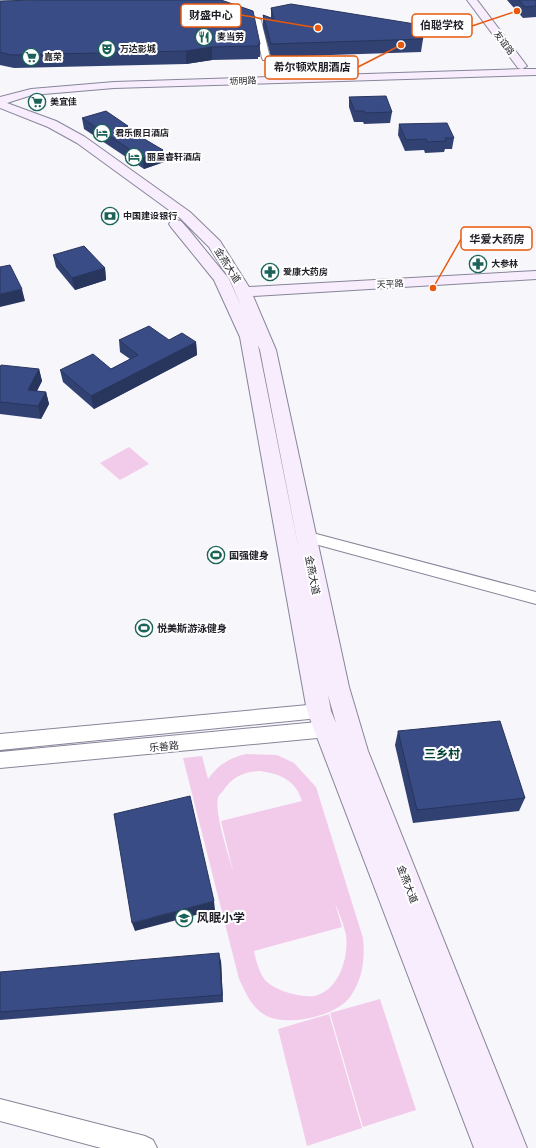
<svg xmlns="http://www.w3.org/2000/svg" width="536" height="1148" font-family="'Fira Sans','Noto Sans SC',sans-serif">
<rect width="100%" height="100%" fill="#f7f6fb"/>
<path fill="#f3cbea" fill-rule="evenodd" d="M129,447L149,464L120,480L100,463Z
M246,754L277,755L294,763L316,787L363,938C365,958 363,977 352,994C340,1016 286,1028 265,1015C251,1007 246,993 239,979L183,758L202,756L208,779C218,765 229,758 246,754ZM259,771C280,774 295,779 302,801L221,821L233,871C229,857 214,812 218,798C218,796 221,793 223,791C232,777 243,772 259,771ZM335,903C339,913 344,925 346,935C349,957 339,991 314,996C306,997 297,995 289,993C282,991 270,986 265,980C259,972 256,961 254,951L342,927Z
M380,999L416,1110L363,1127L330,1013Z
M329,1014L362,1128L307,1146L278,1029Z"/>
<g fill="none" stroke-linecap="round" stroke-linejoin="round">
<defs>
<path id="street" d="M237,9L261,20L270,58L269,60H263L262,58L254,21L235,12L234,11Z
M305,531L536,592V604L300,540L298,536L300,532Z
M319,704L325,706L327,711L325,716L319,718L0,750V734Z
M328,721L334,724L337,729L334,734L328,737L0,768V752Z
M0,1099L145,1136L153,1140L157,1148H101L0,1121Z"/>
<path id="secondary" d="M467,0H477L527,66L522,69H536V75L114,88L32,95L7,103L56,121L85,137L190,212L220,241L249,287L536,271V279L253,296L276,350L349,687L368,751L527,1148H474L307,711L240,337L214,280L171,227L169,224L171,221L176,220L181,221L189,230L229,279L241,306L230,280L209,247L180,218L77,143L48,127L0,108V97L31,89L114,82L522,69L518,68ZM258,345L260,350L299,550ZM328,695L336,723L331,711Z"/>
</defs>
<use href="#street" stroke="#878599" stroke-width="2"/>
<use href="#secondary" stroke="#878599" stroke-width="2"/>
<use href="#street" fill="#fff" fill-rule="evenodd"/>
<use href="#secondary" fill="#f7edfd" fill-rule="evenodd"/>
</g>
<path fill="#314172" d="M507,0H536V17L523,18Z
M0,1L260,44V57H258V59L212,60L186,64L14,68L0,65Z
M271,8L423,39L421,52L271,57L263,27V15L271,18Z
M349,97L392,112L390,123L364,124L363,122H354L349,107Z
M82,118L128,126V129L164,162L144,169L84,129Z
M399,124L454,138L452,149H445L444,152L425,153L424,150L405,151L398,135Z
M53,255L105,268L106,280L75,290L56,267Z
M119,340H169L196,342L197,355L94,409L63,382L60,370L111,369L130,359L120,352Z
M0,368L39,369L42,381L37,391L46,392L49,404L41,419L0,414Z
M398,731L525,798L519,811L413,823L395,745Z
M221,961L223,1002L0,1020V972Z"/>
<path fill="#28355d" d="M212,47V60L186,64V51Z
M163,150L164,162L144,169L143,158Z
M105,268L106,280L75,290L72,278Z
M22,289L25,301L0,307V294Z
M196,342L197,355L94,409L91,396Z
M39,369L42,381L31,402L28,390Z
M46,392L49,404L41,419L38,406Z
M214,901L215,910L135,931L132,923Z
M219,953L221,961L223,1002L222,995Z"/>
<path fill="#394c85" stroke="#28355d" d="M36,0H221L253,11L260,44H258V46L212,47L186,51L11,55L0,52V1Z
M519,0H536V6L525,7Z
M291,4L415,24L423,39L271,44L263,15L274,19L271,8Z
M386,96L392,112L365,113L364,111H355L349,97Z
M106,111L128,126L124,127L163,150L143,158L82,118Z
M447,123L454,138H445L446,141L427,142L426,139L406,140L399,124Z
M84,246L105,268L72,278L53,255Z
M10,265L22,289L0,294V267Z
M149,326L169,340L182,333L196,342L91,396L60,370L93,354L111,369L138,355L119,340Z
M1,365L39,369L28,390L46,392L38,406L0,402V368Z
M500,721L525,798L417,810L398,731Z
M190,796L214,901L132,923L114,814Z
M219,953L222,995L0,1012V972Z"/>
<defs>
<symbol id="restaurant-ring" viewBox="-11 -11 22 22"><circle r="9.5" fill="#fff" stroke="#1b6358" stroke-width="1.5"/><path d="M-5-6h1v4h1v-4h1v4h1v-4h1v5L-1.5 .5V6h-2V.5L-5-1ZM5-6V6H3V1.5H1.5Q1.5-4 5-6Z" fill="#1b6358"/></symbol>
<symbol id="theatre-ring" viewBox="-11 -11 22 22"><circle r="9.5" fill="#fff" stroke="#1b6358" stroke-width="1.5"/><path d="M-5-5.5Q0-4 5-5.5V0Q5 5 0 6Q-5 5-5 0ZM-3.3-2.5H-1v1.5H-3.3ZM1-2.5H3.3v1.5H1ZM-2.8 1Q0 5.5 2.8 1Z" fill="#1b6358"/></symbol>
<symbol id="supermarket-ring" viewBox="-11 -11 22 22"><circle r="9.5" fill="#fff" stroke="#1b6358" stroke-width="1.5"/><path d="M-6-5.5h2.5l.6 2H6L4.5 2H-2.5L-4.4-4H-6ZM-1.5 3.2a1.3 1.3 0 1 0 .1 0ZM3 3.2a1.3 1.3 0 1 0 .1 0Z" fill="#1b6358"/></symbol>
<symbol id="hotel-ring" viewBox="-11 -11 22 22"><circle r="9.5" fill="#fff" stroke="#1b6358" stroke-width="1.5"/><path d="M-6-4.5h1.5V1H6V5H4.5V3h-9V5H-6ZM-4 0a1.8 1.8 0 1 1 3.6 0ZM.5 0V-2.5h3Q6-2.5 6 0Z" fill="#1b6358"/></symbol>
<symbol id="bank-ring" viewBox="-11 -11 22 22"><circle r="9.5" fill="#fff" stroke="#1b6358" stroke-width="1.5"/><path d="M-6-4H6V4H-6ZM0-2.3a2.3 2.3 0 1 0 0 4.6a2.3 2.3 0 1 0 0-4.6Z" fill="#1b6358"/></symbol>
<symbol id="pharmacy-ring" viewBox="-11 -11 22 22"><circle r="9.5" fill="#fff" stroke="#1b6358" stroke-width="1.5"/><path d="M-2-6h4v4h4v4h-4v4h-4v-4h-4v-4h4Z" fill="#1b6358"/></symbol>
<symbol id="stadium-ring" viewBox="-11 -11 22 22"><circle r="9.5" fill="#fff" stroke="#1b6358" stroke-width="1.5"/><path d="M0-5a6.5 5 0 1 0 0 10a6.5 5 0 1 0 0-10ZM-3.5-1.8h7v3.6h-7Z" fill="#1b6358"/></symbol>
<symbol id="school-ring" viewBox="-11 -11 22 22"><circle r="9.5" fill="#fff" stroke="#1b6358" stroke-width="1.5"/><path d="M0-5L7-2L0 1L-7-2ZM-4 1L0 2.5L4 1V4Q0 6-4 4Z" fill="#1b6358"/></symbol>
</defs>
<g fill-rule="evenodd">
<use href="#restaurant-ring" x="194" y="27" width="20" height="20"/>
<use href="#theatre-ring" x="97" y="39" width="20" height="20"/>
<use href="#supermarket-ring" x="21" y="47" width="20" height="20"/>
<use href="#supermarket-ring" x="27" y="92" width="20" height="20"/>
<use href="#hotel-ring" x="92" y="123" width="20" height="20"/>
<use href="#hotel-ring" x="124" y="147" width="20" height="20"/>
<use href="#bank-ring" x="100" y="206" width="20" height="20"/>
<use href="#pharmacy-ring" x="468" y="254" width="20" height="20"/>
<use href="#pharmacy-ring" x="260" y="262" width="20" height="20"/>
<use href="#stadium-ring" x="206" y="545" width="20" height="20"/>
<use href="#stadium-ring" x="134" y="618" width="20" height="20"/>
<use href="#school-ring" x="174" y="908" width="20" height="20"/>
</g>
<g text-anchor="middle" stroke-width="4" stroke-linejoin="round" paint-order="stroke">
<g font-size="9" font-weight="bold" fill="#201f27" stroke="#fff" text-anchor="start">
<text x="217" y="40">麦当劳</text>
<text x="120" y="52">万达影城</text>
<text x="44" y="60">嘉荣</text>
<text x="50" y="105">美宜佳</text>
<text x="115" y="136">君乐假日酒店</text>
<text x="147" y="160">丽呈睿轩酒店</text>
<text x="123" y="219">中国建设银行</text>
<text x="491" y="267">大参林</text>
<text x="283" y="275">爱康大药房</text>
</g>
<g font-size="9" fill="#201f27" stroke="#fff">
<text transform="translate(504 43) rotate(53)" y="3">友谊路</text>
<text transform="translate(243 81) rotate(-2)" y="3">坜明路</text>
<text transform="translate(390 284) rotate(-3)" y="3">天平路</text>
</g>
<g font-size="10" fill="#201f27" stroke="#fff">
<text transform="translate(228 265) rotate(58)" y="4">金燕大道</text>
<text transform="translate(313 575) rotate(79)" y="4">金燕大道</text>
<text transform="translate(164 746) rotate(-5)" y="4">乐善路</text>
<text transform="translate(408 884) rotate(69)" y="4">金燕大道</text>
</g>
<g font-size="10" font-weight="bold" fill="#201f27" stroke="#fff" text-anchor="start">
<text x="229" y="559">国强健身</text>
<text x="157" y="632">悦美斯游泳健身</text>
</g>
<g font-size="12" font-weight="bold" fill="#003f36" stroke="#fff">
<text x="442" y="758">三乡村</text>
</g>
<g font-size="12" font-weight="bold" fill="#201f27" stroke="#fff" text-anchor="start">
<text x="197" y="922">风眠小学</text>
</g>
</g>
<path fill="none" stroke="#e8590c" stroke-width="1.5" d="M318 28L241 15M517 11L472 26M401 45L358 67M433 288L461 239"/>
<g fill="#e8590c" stroke="#fff" stroke-width="1.5">
<circle cx="318" cy="28" r="4"/>
<circle cx="517" cy="11" r="4"/>
<circle cx="401" cy="45" r="4"/>
<circle cx="433" cy="288" r="4"/>
</g>
<g fill="#fff" stroke="#e8590c" stroke-width="1.5">
<rect x="181" y="4" width="60" height="23" rx="4"/>
<rect x="412" y="14" width="60" height="23" rx="4"/>
<rect x="265" y="56" width="93" height="23" rx="4"/>
<rect x="461" y="227" width="71" height="23" rx="4"/>
</g>
<g font-size="11" text-anchor="middle" font-weight="bold" fill="#201f27">
<text x="211" y="19">财盛中心</text>
<text x="442" y="29">伯聪学校</text>
<text x="312" y="71">希尔顿欢朋酒店</text>
<text x="497" y="243">华爱大药房</text>
</g>
</svg>
